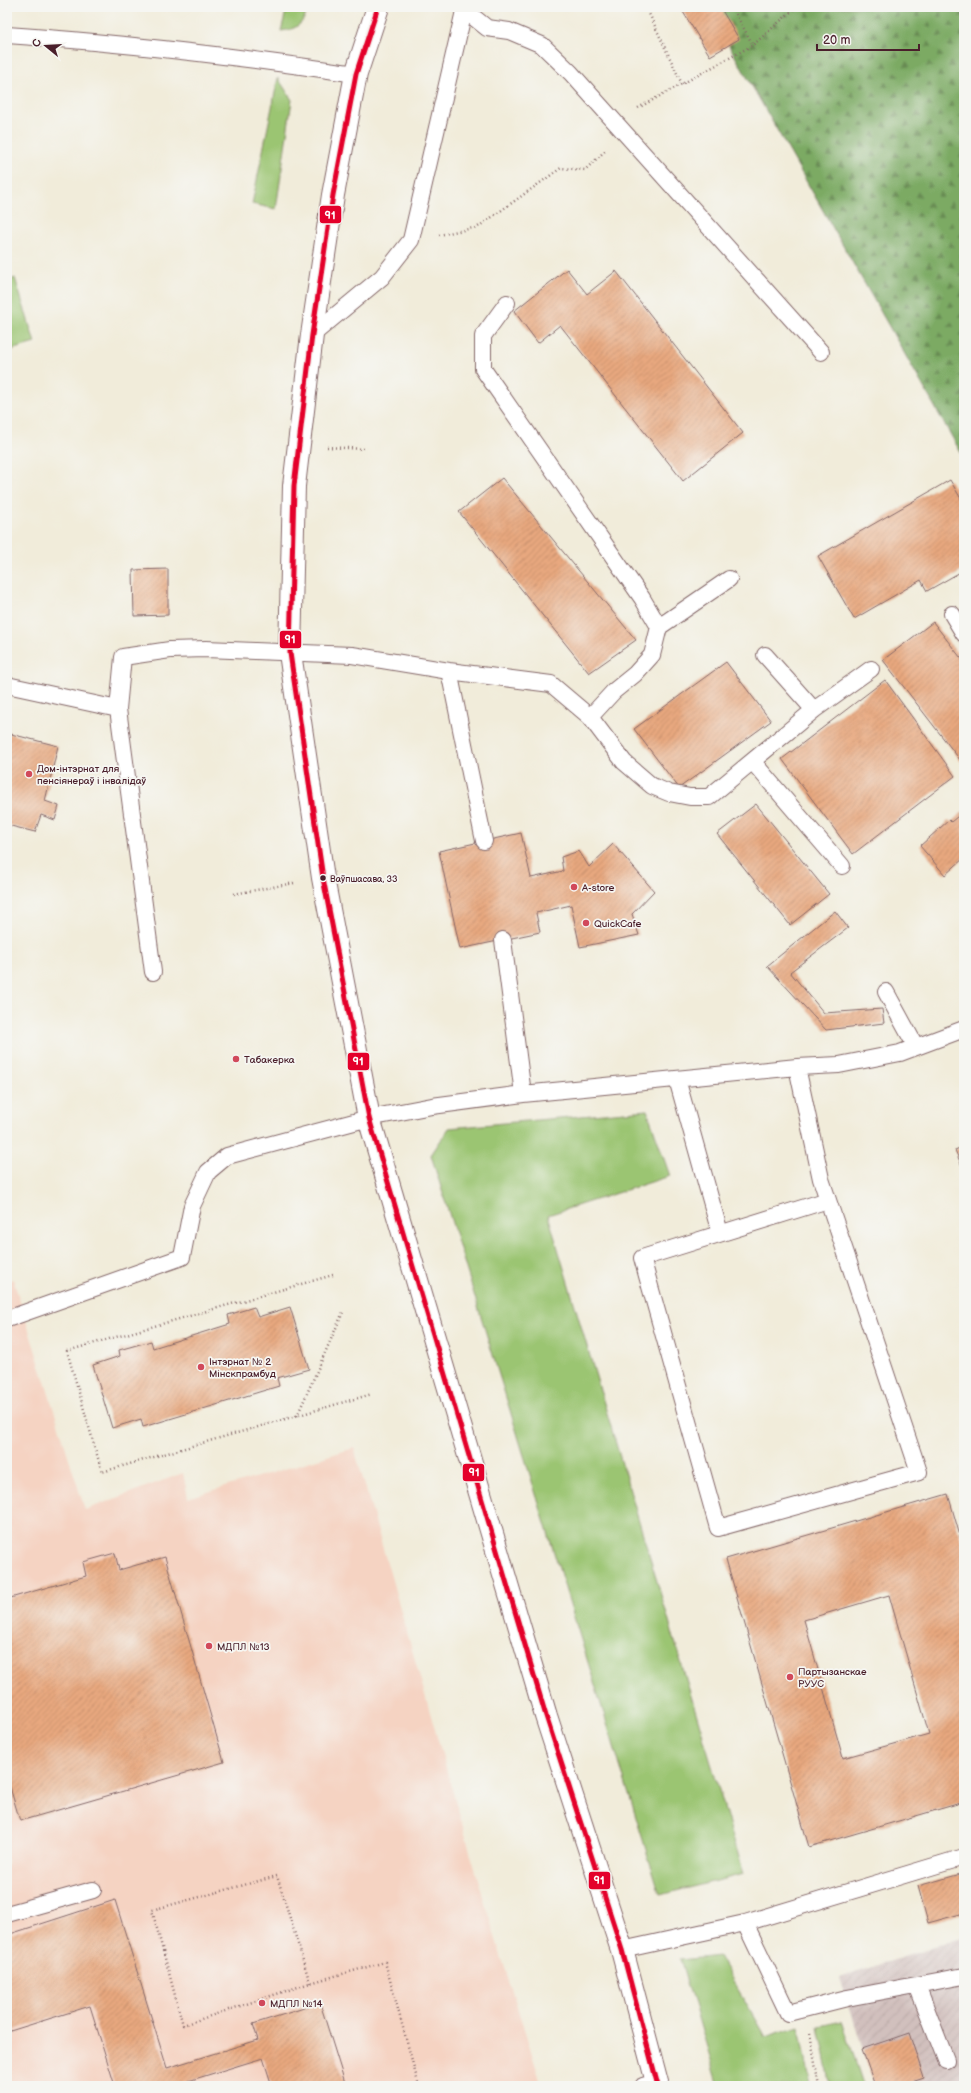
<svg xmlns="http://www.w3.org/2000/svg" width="971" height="2093" font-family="'Balsamiq Sans',sans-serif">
<defs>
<pattern id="industrial-furrows" width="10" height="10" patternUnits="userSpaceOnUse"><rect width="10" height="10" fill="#d1c0bd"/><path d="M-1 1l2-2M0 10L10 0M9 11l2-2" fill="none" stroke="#b5a5a3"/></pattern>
<pattern id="forest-firs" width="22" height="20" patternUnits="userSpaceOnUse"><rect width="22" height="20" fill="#7caa64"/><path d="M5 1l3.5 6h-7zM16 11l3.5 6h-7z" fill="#688a53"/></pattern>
<pattern id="building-hatch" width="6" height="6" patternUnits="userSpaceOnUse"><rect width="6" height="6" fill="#e8a87f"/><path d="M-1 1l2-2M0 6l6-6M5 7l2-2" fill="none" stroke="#be8868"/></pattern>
</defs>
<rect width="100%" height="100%" fill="#f6f6f2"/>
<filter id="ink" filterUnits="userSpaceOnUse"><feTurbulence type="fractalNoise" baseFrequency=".025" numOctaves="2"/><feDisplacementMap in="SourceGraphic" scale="8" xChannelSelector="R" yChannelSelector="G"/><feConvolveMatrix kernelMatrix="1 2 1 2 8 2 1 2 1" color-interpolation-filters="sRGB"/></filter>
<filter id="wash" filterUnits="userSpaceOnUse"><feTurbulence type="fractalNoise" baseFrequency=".012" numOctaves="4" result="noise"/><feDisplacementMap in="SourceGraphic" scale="16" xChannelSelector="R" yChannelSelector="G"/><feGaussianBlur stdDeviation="0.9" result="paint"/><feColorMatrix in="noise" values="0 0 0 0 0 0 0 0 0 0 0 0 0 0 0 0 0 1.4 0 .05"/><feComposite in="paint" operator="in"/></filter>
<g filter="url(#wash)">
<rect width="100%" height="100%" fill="#f1ecda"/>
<path fill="#f5d3c2" d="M13,1279L85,1510L183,1473L188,1498L354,1448L490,1921L542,2086H7V1281Z"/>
<path fill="url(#industrial-furrows)" d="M964,1937V2086H875L840,1978Z"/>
<path fill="#9bc572" stroke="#72724e" d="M287,7H309C303,23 299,29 281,31Z
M278,78L292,100L276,209L252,204Z
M15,278L35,343L7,351V281Z
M647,1110L670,1176L548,1215L744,1874L660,1895L431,1155L449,1128Z
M719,1956L765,2037L799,2026L810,2086H719L680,1960Z
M842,2021L864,2086H831L819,2026Z"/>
<path fill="url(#forest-firs)" stroke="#636448" d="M707,7H964V458Z"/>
<g id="blocks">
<path fill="url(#building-hatch)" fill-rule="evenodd" d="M680,7H720L739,39L710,56Z
M567,269L587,294L616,271L743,433L683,481L560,325L538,343L514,311Z
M502,478L636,640L589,673L459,512Z
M950,480L964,504V570L927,591L921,580L854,619L818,556Z
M168,569V615L134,616L133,570Z
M933,622L964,662V765L883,660Z
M726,662L771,721L679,788L634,729Z
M885,680L955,776L853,854L782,759Z
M7,733L58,746L45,801L59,806L55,820L41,815L35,832L7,825Z
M756,804L829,894L790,925L717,834Z
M964,811V858L945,875L920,846L949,820L951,822Z
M521,833L531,878L563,871L561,857L579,851L589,867L613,844L654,891L632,914L639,935L580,947L571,905L536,913L540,932L460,949L439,851Z
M835,911L848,928L790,972L824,1013L882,1009L884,1023L826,1030L767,966Z
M964,1146V1171L955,1150Z
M254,1307L258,1317L290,1307L309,1369L277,1378L279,1386L143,1427L141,1419L112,1428L93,1365L120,1356L119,1350L151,1341L153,1348L230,1324L228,1315Z
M948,1494L964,1550V1802L809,1847L726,1559ZM889,1595L929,1734L843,1758L804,1620Z
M115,1553L119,1570L165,1557L224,1762L20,1821L7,1777V1599L86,1576L83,1562Z
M964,1873V1913L928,1923L918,1886Z
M115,1900L167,2068L258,2040L253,2024L320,2003L346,2086H272L263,2058L172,2086H115L90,2006L7,2032V1935Z
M909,2033L924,2078L900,2086H875L862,2049Z"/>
</g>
</g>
<g filter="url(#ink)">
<use href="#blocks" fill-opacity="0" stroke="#846768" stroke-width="1"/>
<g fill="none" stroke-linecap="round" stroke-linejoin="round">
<defs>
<path id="lane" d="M461,7L487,28L509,31L542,45L571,73L821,352
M7,35C124,43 241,57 356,74
M507,303L483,336V369L642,598L659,627L652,655L635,674L614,691L590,717
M312,335L382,277L411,240L464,11
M952,614L964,634
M659,627L729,579
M449,671L484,841
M7,685L118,709
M814,710L871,669
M753,762L842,866
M503,940L523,1094
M153,972L118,709L123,657L170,650L206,649L352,655L449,671L551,684L590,717L624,762L652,786L669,793L690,797H709L814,710L765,655
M886,992L916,1047
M797,1067L821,1179L828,1200L919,1472L718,1528L642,1258L828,1200
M677,1079L720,1233
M7,1319L182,1257L192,1206L208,1172L227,1156L369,1118L432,1106L523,1094L797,1067L839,1065L900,1053L964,1029
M7,1914L93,1890
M745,1923L964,1857
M622,1950L745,1923L788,2013L847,1998L964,1976
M917,1985L946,2060
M643,2086L657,2082"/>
<path id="secondary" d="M378,7L356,74L333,195L312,335L294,486L290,653L323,878L369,1118L546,1716L622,1950L658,2086"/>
</defs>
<use href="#lane" stroke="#846768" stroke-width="18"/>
<use href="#secondary" stroke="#846768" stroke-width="24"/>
<path stroke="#846768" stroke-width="2.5" stroke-dasharray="1 3" stroke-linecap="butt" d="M646,7L682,84
M732,7L753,45
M638,108L753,45L793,10L799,7
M439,235L478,227L561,168L585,170L606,150
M327,447L365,449
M234,894L294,883
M333,1275L67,1351L102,1472L372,1394
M297,1416L344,1310
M310,1983L277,1876L152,1910L183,2025L310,1983L385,1962L419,2086
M810,2033L819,2086"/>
<use href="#lane" stroke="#fff" stroke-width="16"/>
<use href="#secondary" stroke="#fff" stroke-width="22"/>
<defs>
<path id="bus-1" d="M378,7L356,74L333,195L312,335L294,486L290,653L323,878L369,1118L546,1716L622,1950L658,2086"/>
</defs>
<use href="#bus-1" stroke="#f6f6f2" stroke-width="8"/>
<use href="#bus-1" stroke="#e4002b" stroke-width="5"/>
</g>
</g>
<g fill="#d1495b" stroke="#f6f6f2" stroke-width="1.5">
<circle cx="29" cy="774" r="4"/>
<circle cx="574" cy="887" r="4"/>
<circle cx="586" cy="923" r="4"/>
<circle cx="236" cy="1059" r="4"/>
<circle cx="201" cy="1367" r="4"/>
<circle cx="209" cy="1646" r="4"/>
<circle cx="790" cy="1677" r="4"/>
<circle cx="262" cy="2003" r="4"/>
</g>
<circle fill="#4a1f2b" stroke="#f6f6f2" stroke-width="1.5" cx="323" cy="878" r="3.5"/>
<g text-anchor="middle" stroke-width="3.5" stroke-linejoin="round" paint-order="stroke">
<g font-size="9" fill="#4a1f2b" stroke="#f6f6f2" text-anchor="start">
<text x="330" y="882">Ваўпшасава, 33</text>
</g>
<g font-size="10" fill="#4a1f2b" stroke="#f6f6f2" text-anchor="start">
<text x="37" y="772">Дом-інтэрнат для<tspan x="37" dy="12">пенсіянераў і інвалідаў</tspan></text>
<text x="582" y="891">А-store</text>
<text x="594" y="927">QuickCafe</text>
<text x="244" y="1063">Табакерка</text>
<text x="209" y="1365">Інтэрнат № 2<tspan x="209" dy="12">Мінскпрамбуд</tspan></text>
<text x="217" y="1650">МДПЛ №13</text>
<text x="798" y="1675">Партызанскае<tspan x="798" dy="12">РУУС</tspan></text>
<text x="270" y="2007">МДПЛ №14</text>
</g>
</g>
<g stroke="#f6f6f2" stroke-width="1.5">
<rect x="319" y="205" width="23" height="19" rx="4" fill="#e4002b"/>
<rect x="279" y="630" width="23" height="19" rx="4" fill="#e4002b"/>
<rect x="347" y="1052" width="23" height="19" rx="4" fill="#e4002b"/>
<rect x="462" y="1463" width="23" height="19" rx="4" fill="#e4002b"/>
<rect x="588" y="1871" width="23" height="19" rx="4" fill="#e4002b"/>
</g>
<g font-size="11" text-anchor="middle" font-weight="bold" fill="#fff">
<text x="330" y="219">91</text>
<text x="290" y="643">91</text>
<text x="358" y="1065">91</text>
<text x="474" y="1476">91</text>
<text x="599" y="1884">91</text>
</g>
<rect width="971" height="2093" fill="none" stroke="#f6f6f2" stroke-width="24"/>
<g transform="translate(46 46) rotate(288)" stroke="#f6f6f2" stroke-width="3" paint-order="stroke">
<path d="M0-3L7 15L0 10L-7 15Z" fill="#4a1f2b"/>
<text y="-6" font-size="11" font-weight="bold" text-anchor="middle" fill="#4a1f2b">С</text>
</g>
<path d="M817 44v6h102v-6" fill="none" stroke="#4a1f2b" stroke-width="2"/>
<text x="823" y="44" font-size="12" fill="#4a1f2b" stroke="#f6f6f2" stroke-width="3" paint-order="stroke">20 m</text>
</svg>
